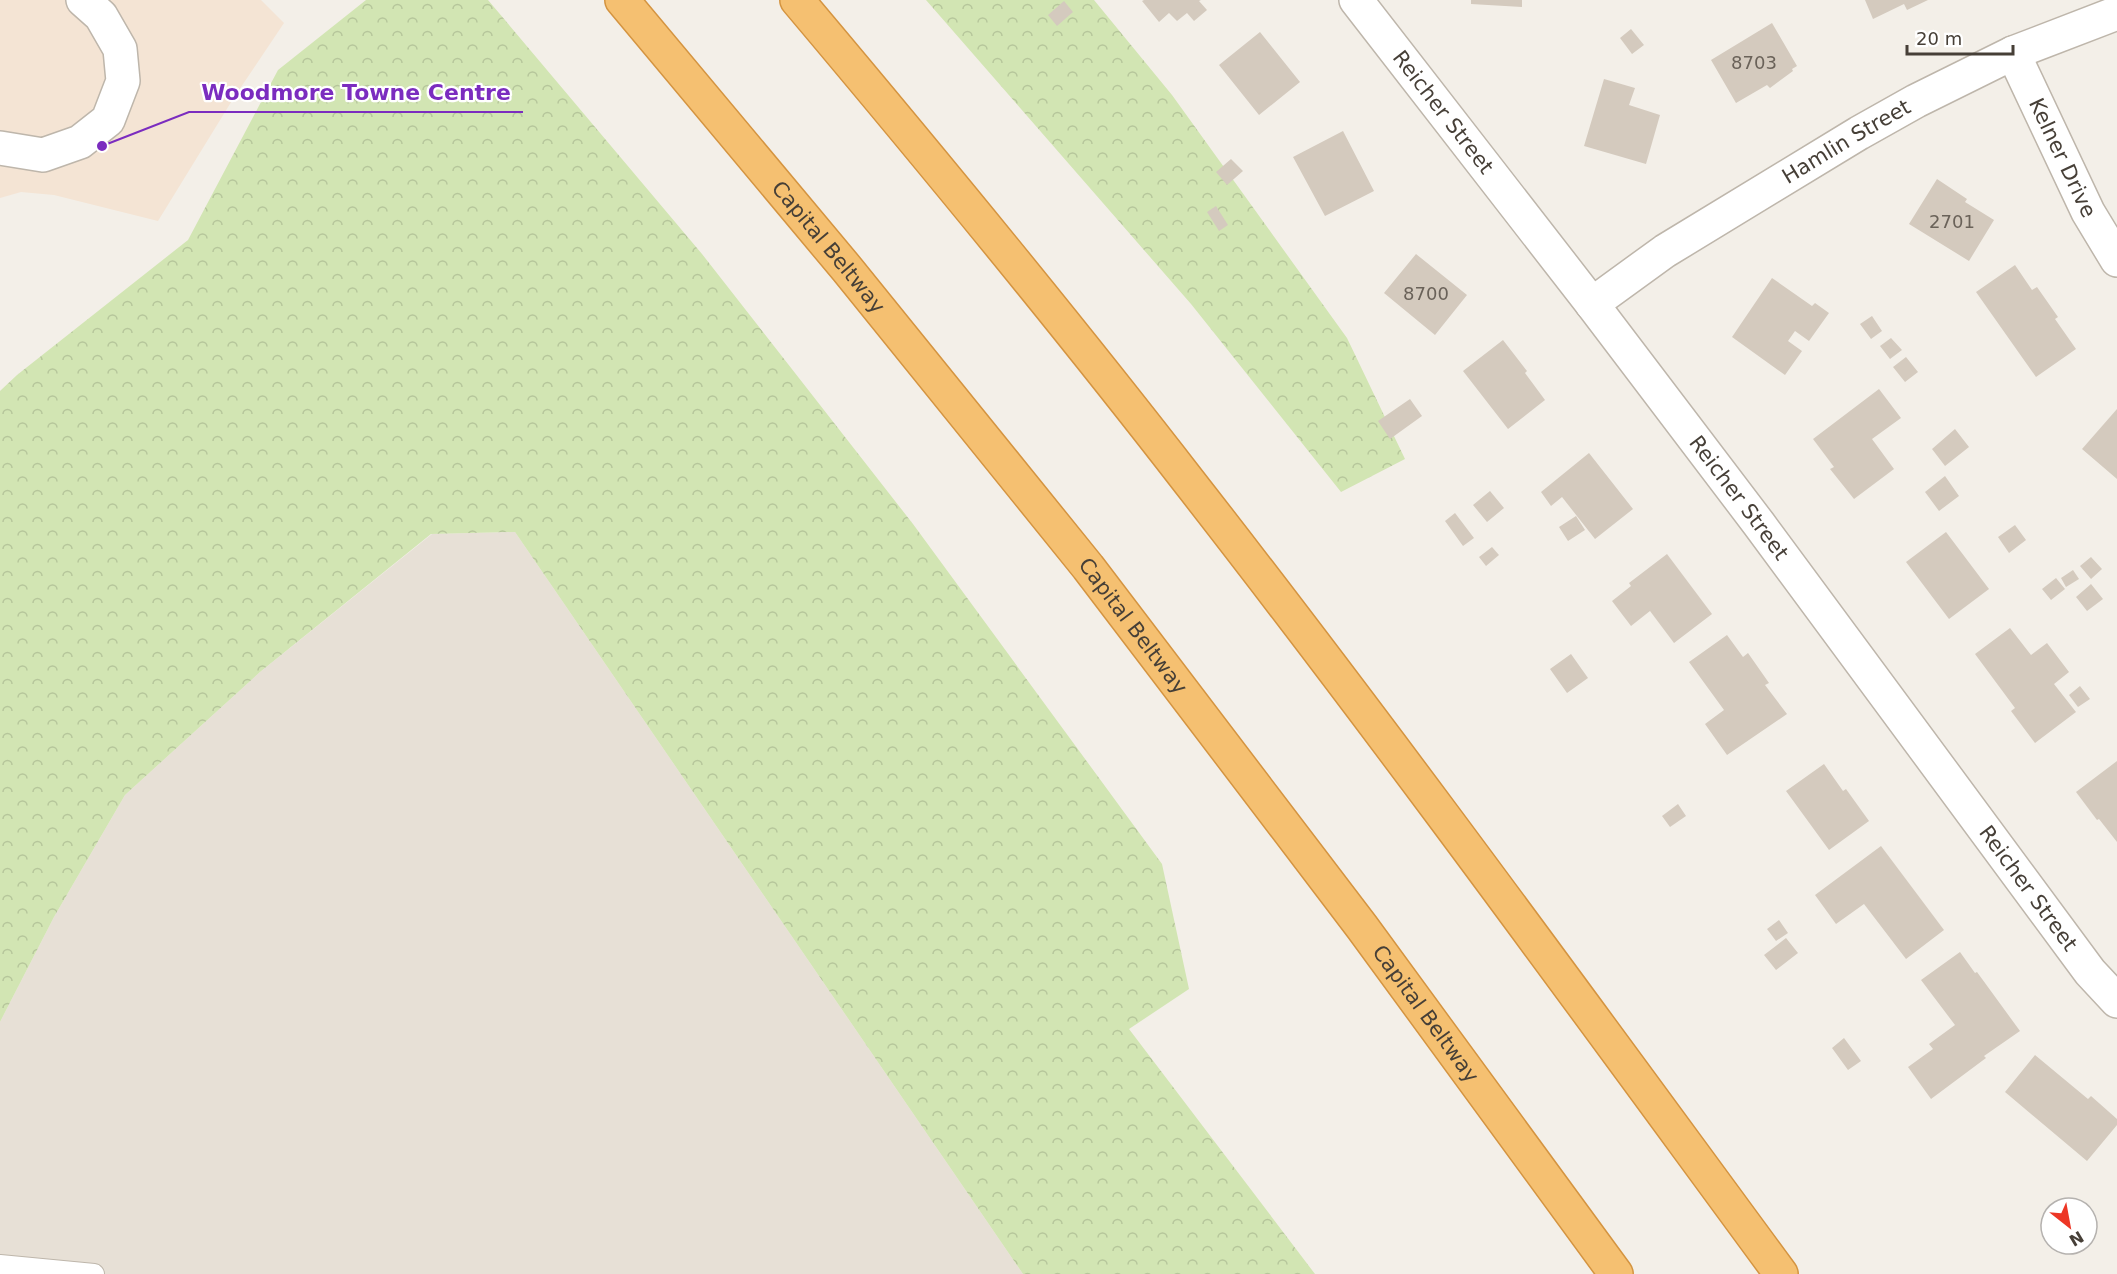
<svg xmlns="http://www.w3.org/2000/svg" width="2117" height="1274" font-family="'DejaVu Sans',sans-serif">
<defs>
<pattern id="forest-crowns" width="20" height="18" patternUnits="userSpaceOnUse" patternTransform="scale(1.5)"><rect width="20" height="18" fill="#d2e5b3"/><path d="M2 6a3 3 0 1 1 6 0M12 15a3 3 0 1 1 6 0" fill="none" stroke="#b6c69b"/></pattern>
</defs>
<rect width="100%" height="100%" fill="#f3efe8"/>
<path fill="#e7e0d6" d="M515,532L1023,1274H0V1022L54,917L125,795L260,672L432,534Z"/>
<path fill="#f4e4d4" d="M0,0H261L284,23L233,99L158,221L54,195L21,192L0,198Z"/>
<path fill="url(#forest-crowns)" d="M366,0H488L702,254L913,524L1162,864L1189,989L1129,1029L1315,1274H1023L515,532L431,534L260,672L125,795L54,917L0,1022V391L17,375L188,240L278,70Z
M926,0H1094L1172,95L1347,338L1405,459L1341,492L1191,304Z"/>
<path fill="#d4cabe" d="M1144,0H1201L1199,1L1207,10L1194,21L1187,13L1177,21L1169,13L1159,22L1142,1Z
M1471,0H1522V7L1471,4Z
M1865,0H1928L1907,10L1904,4L1873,19Z
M1064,1L1073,12L1057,26L1048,15Z
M1772,23L1797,66L1792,69L1793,71L1770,88L1767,85L1736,103L1711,60Z
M1631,29L1644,45L1632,54L1620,38Z
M1260,32L1300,82L1259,115L1219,65Z
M1604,79L1635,88L1629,105L1660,115L1646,164L1584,146Z
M1343,131L1374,191L1325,216L1293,157Z
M1231,159L1243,171L1227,185L1216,172Z
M1937,179L1967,199L1965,202L1994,220L1969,261L1909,224Z
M1216,206L1228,225L1219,231L1207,212Z
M1416,254L1467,295L1435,335L1384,293Z
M2015,265L2032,290L2037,287L2058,317L2055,319L2076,349L2036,377L1976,292Z
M1772,278L1812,306L1815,303L1829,313L1809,341L1795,331L1788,341L1802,351L1785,375L1732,337Z
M1872,316L1882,331L1871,339L1860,324Z
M1891,338L1902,350L1890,359L1880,346Z
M1503,340L1527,371L1525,373L1545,400L1508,429L1463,371Z
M1906,357L1918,372L1905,382L1893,367Z
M1879,389L1901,418L1872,439L1894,469L1854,499L1830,469L1834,467L1813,439Z
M1410,399L1422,416L1390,439L1378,421Z
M2117,409V479L2082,449Z
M1955,429L1969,447L1945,466L1932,449Z
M1589,453L1633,509L1595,539L1562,497L1551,506L1541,492Z
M1945,476L1959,496L1939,511L1925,492Z
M1490,491L1504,508L1487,522L1473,505Z
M1455,513L1474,538L1463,546L1445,521Z
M1576,516L1585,530L1568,541L1559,527Z
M2015,525L2026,540L2009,553L1998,537Z
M1946,532L1989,589L1949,619L1906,562Z
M1492,547L1499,555L1486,566L1479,557Z
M1667,554L1712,614L1674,643L1650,611L1631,626L1612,601L1631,586L1629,583Z
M2091,557L2102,569L2091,579L2080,566Z
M2073,570L2079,579L2066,587L2061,578Z
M2056,578L2065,589L2051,600L2042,589Z
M2091,584L2103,599L2087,611L2076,597Z
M2010,628L2031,655L2047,643L2069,672L2054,684L2076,712L2035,743L2011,711L2015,708L1975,654Z
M1727,635L1743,657L1748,653L1769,683L1765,685L1787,714L1727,755L1705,724L1724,710L1689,662Z
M1571,654L1588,678L1567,693L1550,669Z
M2080,686L2090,699L2078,707L2069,695Z
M2117,761V842L2099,819L2097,820L2076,792Z
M1824,764L1843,791L1846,789L1869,821L1829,850L1786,791Z
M1678,804L1686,816L1670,827L1662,816Z
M1881,846L1944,930L1906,959L1864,904L1836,924L1815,895Z
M1779,920L1788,933L1776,941L1767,929Z
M1786,938L1798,953L1776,970L1764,955Z
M1960,952L1975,973L1977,972L2020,1031L1984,1056L1986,1058L1931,1099L1908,1067L1933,1049L1929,1044L1955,1025L1921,980Z
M1844,1038L1861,1061L1848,1070L1832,1048Z
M2035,1055L2088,1099L2091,1096L2117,1119V1125L2087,1161L2005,1092Z"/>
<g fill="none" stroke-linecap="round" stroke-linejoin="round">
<defs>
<path id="service" d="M0,1265L94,1274"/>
<g id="minor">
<path id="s1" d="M1356,0L1592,304L1759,524L2090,972L2117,1001"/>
<path id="s2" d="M2013,53L2088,212L2117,260"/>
<path id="s3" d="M1592,304L1665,251L1859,133L1916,101L2013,53L2117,13"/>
</g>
<path id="tertiary" d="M0,148L43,155L80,142L108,120L123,81L120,49L101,16L83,0"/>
<g id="motorway">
<path id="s4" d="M622,0L847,269L1088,567L1362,927L1616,1274"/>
<path d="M797,0C931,159 1063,319 1190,483C1393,743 1586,1009 1781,1274"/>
</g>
</defs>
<use href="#service" stroke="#beb6ab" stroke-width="22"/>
<use href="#minor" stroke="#beb6ab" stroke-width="36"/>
<use href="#tertiary" stroke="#beb6ab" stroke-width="36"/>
<use href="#motorway" stroke="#d49441" stroke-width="36"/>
<use href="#service" stroke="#fff" stroke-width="20"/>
<use href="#minor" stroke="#fff" stroke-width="33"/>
<use href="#tertiary" stroke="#fff" stroke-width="33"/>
<use href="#motorway" stroke="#f5c071" stroke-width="33"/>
</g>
<g text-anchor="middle" stroke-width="4.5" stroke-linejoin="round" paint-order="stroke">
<g font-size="18" fill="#6a6259">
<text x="1754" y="69">8703</text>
<text x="1952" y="228">2701</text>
<text x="1426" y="300">8700</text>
</g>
<g font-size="21" fill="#463f37" stroke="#fff">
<text dy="7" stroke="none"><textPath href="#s1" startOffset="142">Reicher Street</textPath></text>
<text dy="7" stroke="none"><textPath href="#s3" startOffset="302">Hamlin Street</textPath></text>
<text dy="7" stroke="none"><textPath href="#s2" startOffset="116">Kelner Drive</textPath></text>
<text dy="7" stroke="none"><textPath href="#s4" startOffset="322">Capital Beltway</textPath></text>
<text dy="7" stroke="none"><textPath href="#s1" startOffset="628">Reicher Street</textPath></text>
<text dy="7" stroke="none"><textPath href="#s4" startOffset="808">Capital Beltway</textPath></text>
<text dy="7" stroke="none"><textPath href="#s1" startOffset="1114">Reicher Street</textPath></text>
<text dy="7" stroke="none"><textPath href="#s4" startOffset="1294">Capital Beltway</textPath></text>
</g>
</g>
<path fill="none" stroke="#7b2cbf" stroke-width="2" d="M102 146L189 112H523"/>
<circle fill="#7b2cbf" stroke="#fff" stroke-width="2" cx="102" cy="146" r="6"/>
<g font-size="22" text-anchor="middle" font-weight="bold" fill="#7b2cbf" stroke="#fff" stroke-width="4.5" stroke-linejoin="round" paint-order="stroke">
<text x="356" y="100">Woodmore Towne Centre</text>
</g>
<g transform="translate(2069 1226) rotate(149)"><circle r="28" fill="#ffffff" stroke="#b5b2af" stroke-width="1.5"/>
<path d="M0-4.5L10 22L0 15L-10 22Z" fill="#ed3625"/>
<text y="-9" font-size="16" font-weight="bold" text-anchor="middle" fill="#463f37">N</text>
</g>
<path d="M1907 45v9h106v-9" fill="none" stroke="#463f37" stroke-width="3"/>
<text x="1916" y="45" font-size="18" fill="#463f37" stroke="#ffffff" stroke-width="4.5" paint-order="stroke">20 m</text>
</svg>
